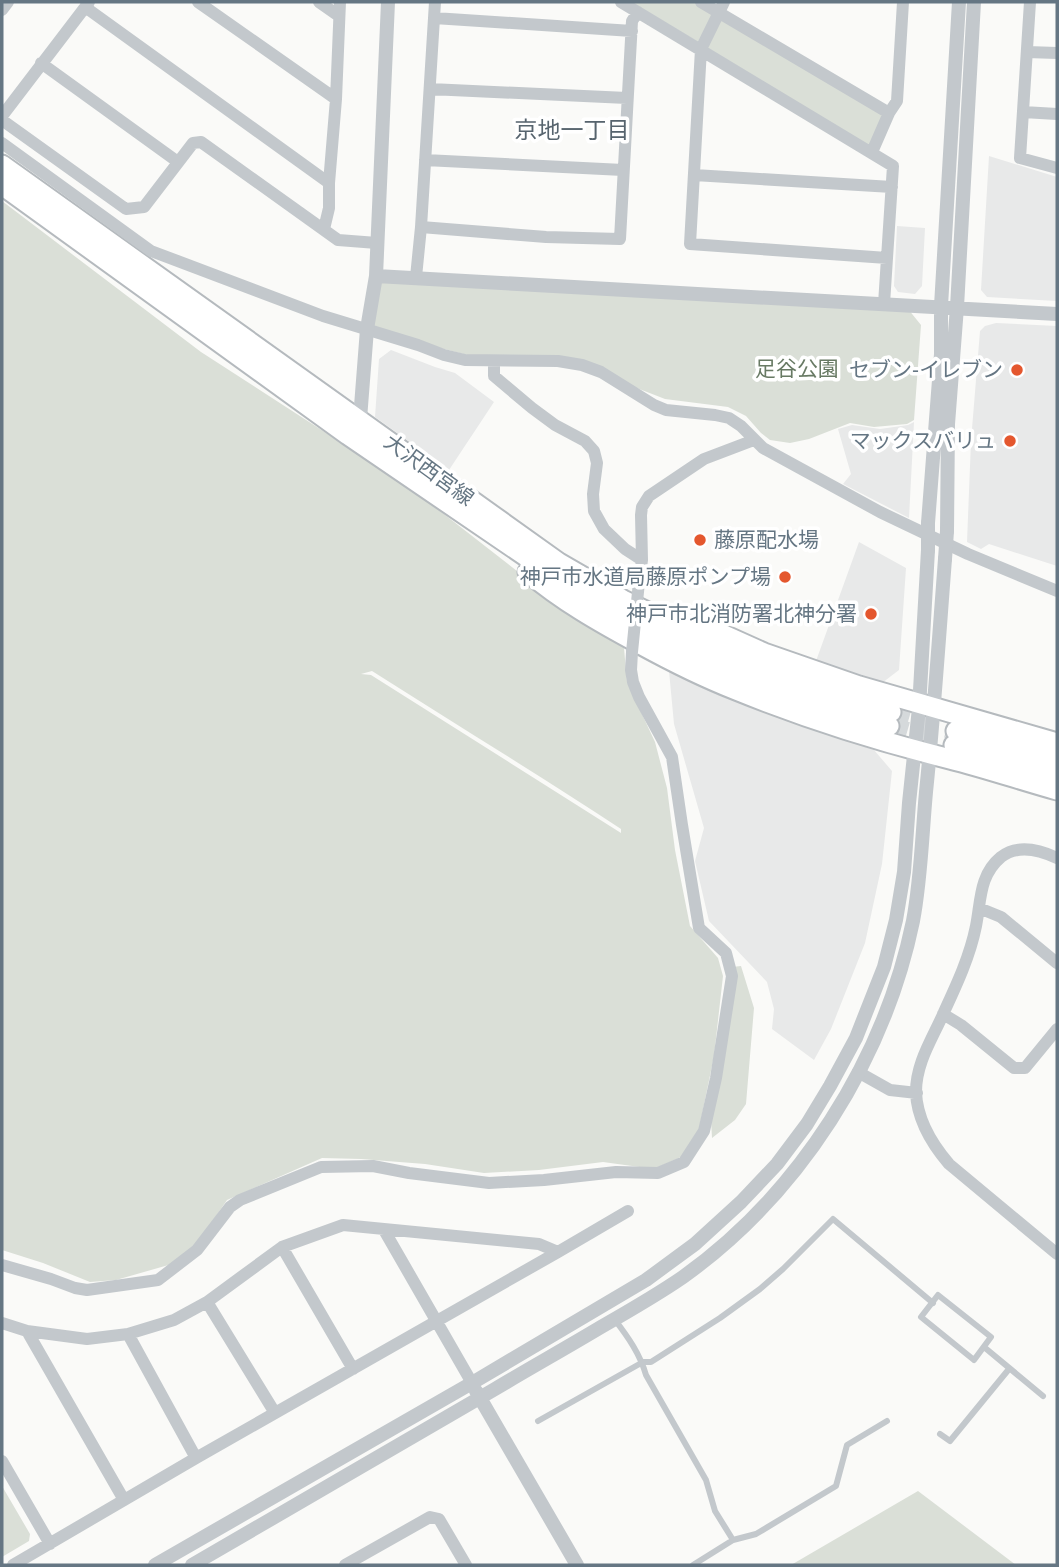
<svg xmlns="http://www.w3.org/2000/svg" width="1059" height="1567" font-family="Helvetica,'Noto Sans JP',sans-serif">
<rect width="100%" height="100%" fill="#fafaf8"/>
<path fill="#e8e9e9" d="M989,156L1057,177V301L987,297L981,290Z
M897,226L925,228L922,286L915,294L898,292L894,286Z
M996,323L1057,326V566L989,544L981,549L967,542L971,441L980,331L985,326Z
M391,350L435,367L455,373L494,402L449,470L375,417L379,359Z
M914,422L909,518L843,484L851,474L838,429L852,425L880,429L908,425Z
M859,542L906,568L899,670L882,683L816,661Z
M669,671L770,714L874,750L892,771L882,864L865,943L831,1029L814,1060L772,1029L774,1009L767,982L709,921L695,861L704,828L674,724Z"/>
<path fill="#dadfd7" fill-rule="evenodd" d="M631,2H695L714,13L698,42Z
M720,18L884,114L870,147L706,47Z
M2,201L201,352L357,453L440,511L526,578L624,648L627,682L655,742L667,788L675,850L690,926L718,958L723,976L714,1056L699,1129L681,1157L654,1169L603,1162L539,1170L484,1173L425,1164L361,1159L322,1158L227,1200L199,1241L172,1264L116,1280L90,1282L43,1263L2,1250ZM372,671C455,724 539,775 621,829V833L371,675L361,674Z
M376,276L904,304L921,325L914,420L907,424L874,427L850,423L809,439L790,443L770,440L761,433L746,416L728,407L665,399L629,385L581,362L475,357L367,329Z
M741,966L754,1008L746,1104L735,1120L712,1138L711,1120L732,967Z
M2,1486L30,1534L29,1541L2,1557Z
M918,1491L1016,1565H791Z"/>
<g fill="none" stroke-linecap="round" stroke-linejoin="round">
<path stroke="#d5d9db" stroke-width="19" stroke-dasharray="19 10" stroke-linecap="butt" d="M891,712L956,731
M889,726L954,745"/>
<defs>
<path id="primary" d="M2,165L559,563L623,600L780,677L836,696L891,712
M2,185L348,435L596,604L662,639L734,673L791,695L889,726
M528,572C562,601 601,623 640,644C671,661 703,677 736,690C805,718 878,741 950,759C986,768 1021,780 1057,790
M706,627L764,653L859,686L1057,743
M956,731L1057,759
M954,745L1057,774"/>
</defs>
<use href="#primary" stroke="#b5babe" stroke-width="23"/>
<path stroke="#c3c8cc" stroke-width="6" d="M938,1295L991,1337L974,1360L921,1317Z
M615,1320C628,1337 640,1354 646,1375L706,1480L715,1511L733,1540L693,1565
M984,1347L1043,1396
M538,1421L643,1362H651L720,1318L760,1289L783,1269L833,1219L933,1303
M940,1434L950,1441L1009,1369
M733,1540L756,1534L836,1486L847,1445L887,1421"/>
<path stroke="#c3c8cc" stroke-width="12" d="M198,2L336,99
M319,2L339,16
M621,2L893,166L884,304
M701,2L889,113
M724,2L701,49L690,244L887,258
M1030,2L1020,158L1057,168
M85,7L329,183
M2,10L8,2
M434,18L632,31
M1027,52L1057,53
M41,63L178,162
M430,89L627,98
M1023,112L1057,114
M2,116L89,2
M2,120L126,209L144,207L193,143L201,142L338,240L377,243
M2,143L151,251L323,316L418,345L444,355L465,360L558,361L582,365L601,372L654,405L666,410L715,415L729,418L741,426L763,448L880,512L968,554L1057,591
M872,152L889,113L897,101L903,2
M425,160L623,170
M694,175L892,187
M421,227L546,237L620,239L632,21L638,12
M324,229L329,208V183L336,99L340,2
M416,277L421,227L435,2
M494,361V376L532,408L555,425L585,441L594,451L597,463L593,494L594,511L604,529L625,549L642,560
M639,582L642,560L641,515L642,507L649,496L704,459L754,440
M1057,858C1040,850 1018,844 1001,857C979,875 981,901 976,926C970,956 957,984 944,1012C933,1038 916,1062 916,1092C917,1120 931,1143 949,1164L1057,1254
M979,908L1001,917L1057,963
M943,1014L961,1025L1014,1068H1025L1057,1029
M858,1072L890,1090L917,1093
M384,1230L472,1383
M282,1247L353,1369
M2,1265L51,1279L75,1288L87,1290L158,1280L197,1250L230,1207L240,1200L321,1167L373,1166L409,1173L489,1183L544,1180L616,1172L658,1173L684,1162L704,1131L716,1078L732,976L726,953L699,928L682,825L672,757L639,697L633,682L631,670L632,652
M207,1302L275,1413
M2,1323L27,1331L87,1339L128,1334L174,1320L207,1302L282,1247L343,1225L539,1244L558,1252
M27,1331L124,1500
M128,1334L196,1458
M2,1461L50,1544
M13,1565L196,1458L558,1252L628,1211
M345,1565L430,1517L439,1519L466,1565"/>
<path stroke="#c3c8cc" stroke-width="14" d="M376,276L1057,314
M355,425L360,419L367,329L376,276L388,2
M928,523L941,354V306L959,2
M947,531L948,424L957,307L974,2
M476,1391L577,1565
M155,1565L472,1383L646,1280L695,1244L741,1202L777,1164L807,1124L830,1086L856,1038L884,967L896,920L904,872L909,803L919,708L928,550
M192,1565C293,1506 394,1448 495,1389C530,1368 566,1348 601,1327C629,1311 657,1295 683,1277C799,1194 884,1061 913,921C921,879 922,835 926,792C934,714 939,637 945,559"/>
<use href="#primary" stroke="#fff" stroke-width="19"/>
<path stroke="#c3c8cc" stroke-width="12" d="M632,652L639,582"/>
<path stroke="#c3c8cc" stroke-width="14" d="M928,550V523
M945,559L947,531"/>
</g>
<g fill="#e4572e" stroke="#fff" stroke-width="2.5">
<circle cx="1017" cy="370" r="7"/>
<circle cx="1010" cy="441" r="7"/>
<circle cx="700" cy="540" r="7"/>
<circle cx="785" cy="577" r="7"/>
<circle cx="871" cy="614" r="7"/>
</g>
<g text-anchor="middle" stroke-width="7" stroke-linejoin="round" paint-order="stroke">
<g font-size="21" fill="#687a64" stroke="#fff">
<text x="797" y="376">足谷公園</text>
</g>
<g font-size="21" fill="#657683" stroke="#fff" text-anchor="end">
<text x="1003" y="377">セブン-イレブン</text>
<text x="996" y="448">マックスバリュ</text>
<text x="714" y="547" text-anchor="start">藤原配水場</text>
<text x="771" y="584">神戸市水道局藤原ポンプ場</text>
<text x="857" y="621">神戸市北消防署北神分署</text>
</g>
<g font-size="21" fill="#657683" stroke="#fff">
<text transform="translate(429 470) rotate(36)" y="7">大沢西宮線</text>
</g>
<g font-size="23" fill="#57646e" stroke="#fff">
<text x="572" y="138">京地一丁目</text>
</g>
</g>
<rect width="1059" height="1567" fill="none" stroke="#657683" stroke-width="7"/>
</svg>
